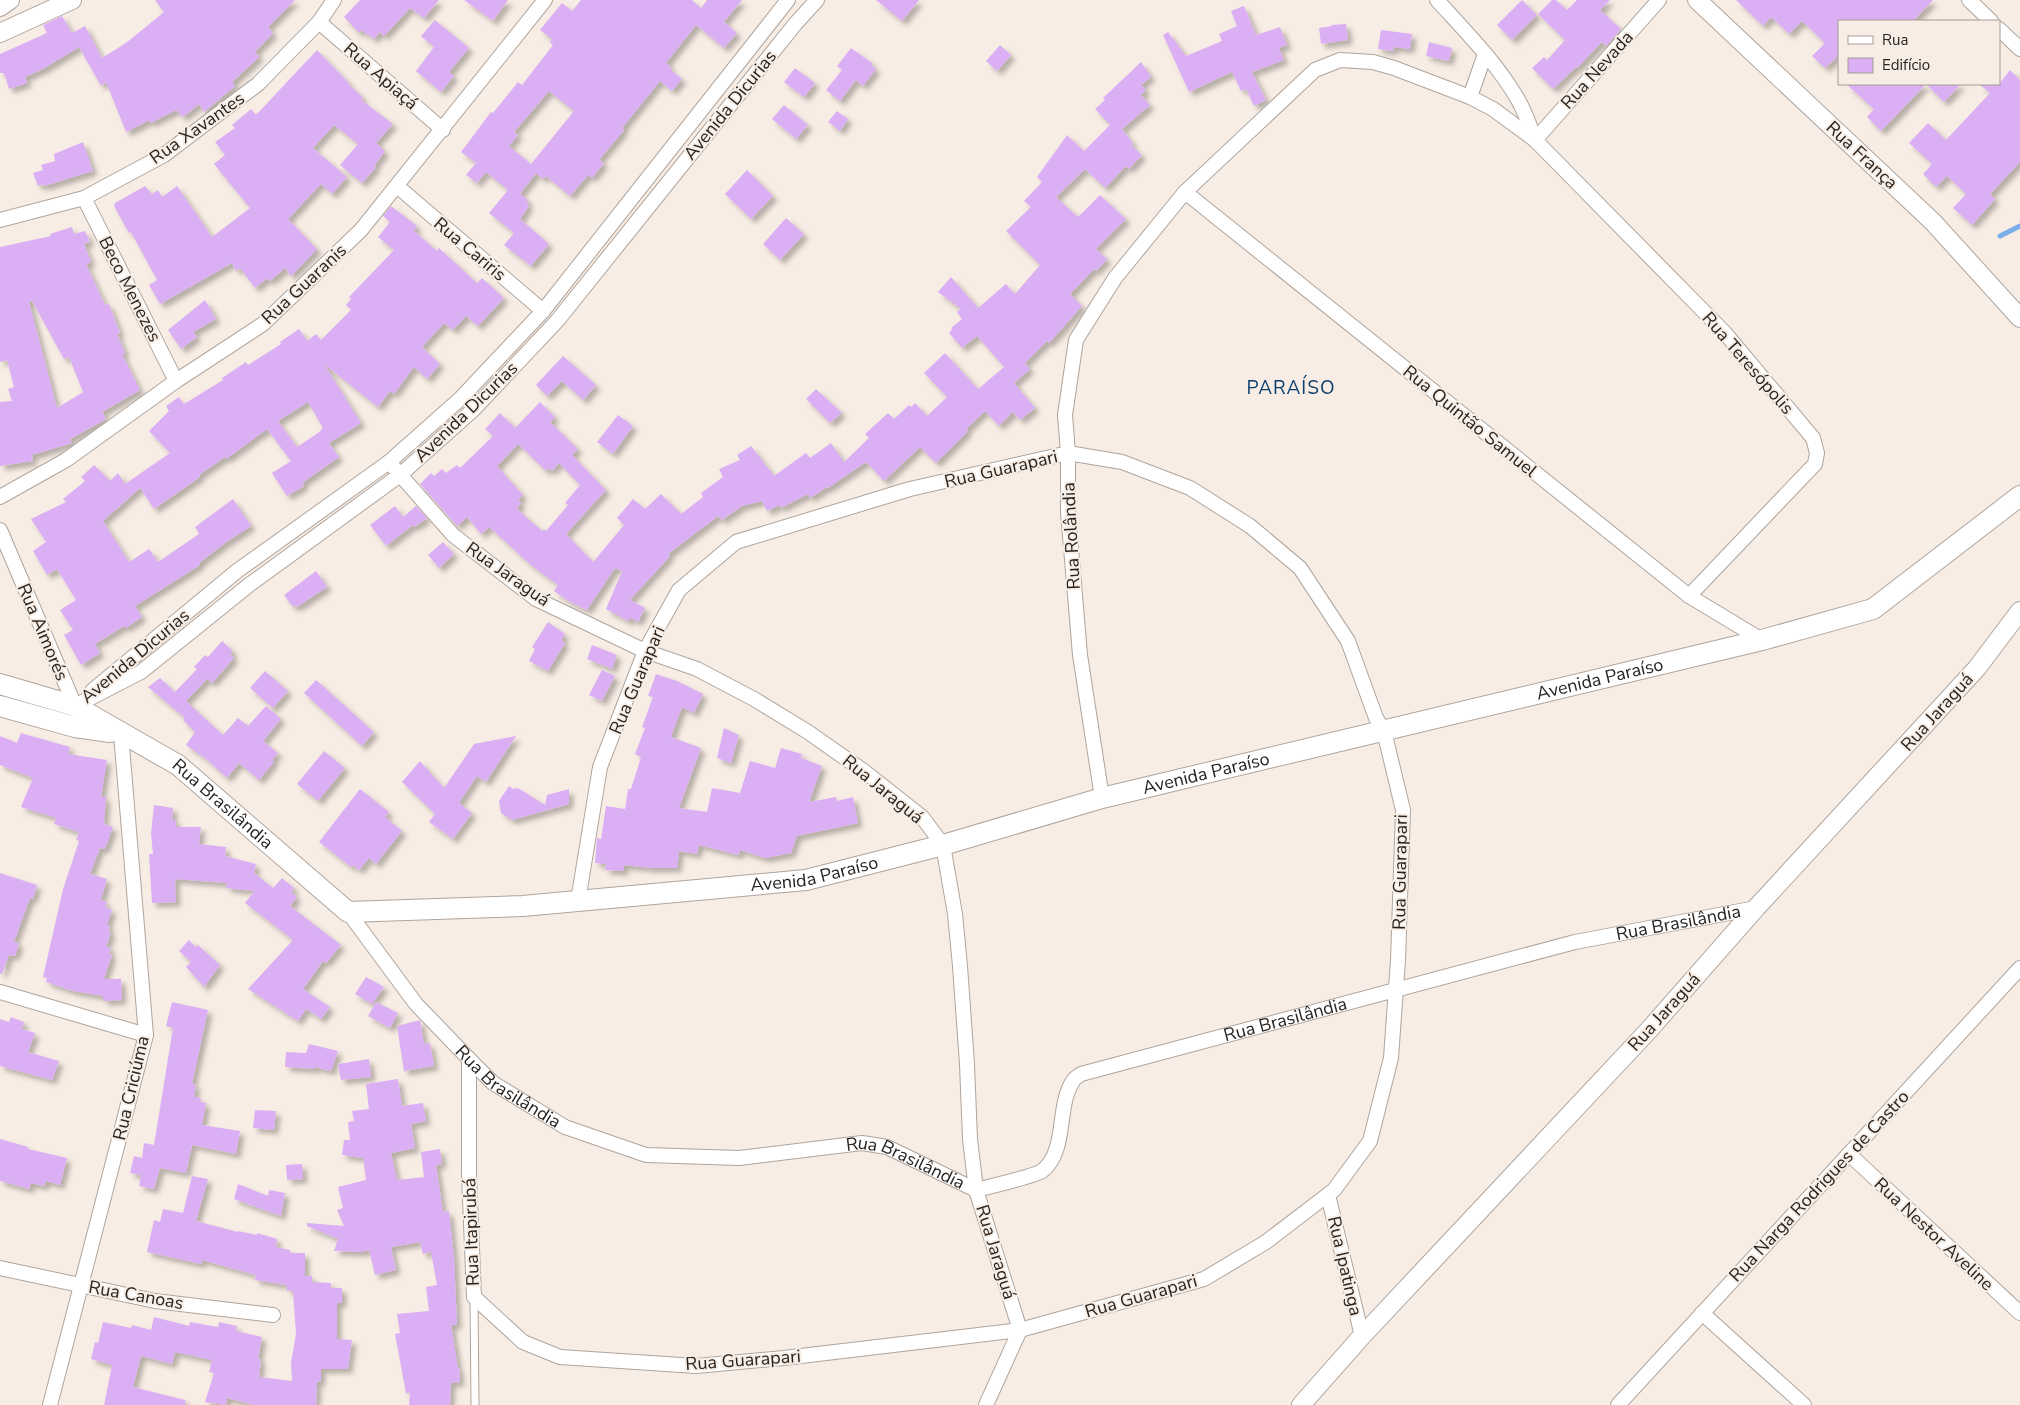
<svg xmlns="http://www.w3.org/2000/svg" width="2020" height="1405" font-family="'Nunito Sans',sans-serif">
<defs>
<filter id="shadow"><feDropShadow dx="4.5" dy="4.5" stdDeviation="2.5" flood-color="#0004"/></filter>
</defs>
<rect width="100%" height="100%" fill="#f8ede4"/>
<g fill="none" stroke-linecap="round" stroke-linejoin="round">
<path stroke="#78afeb" stroke-width="5" d="M2000,236L2020,226"/>
</g>
<path fill="#dbaff4" fill-rule="evenodd" filter="url(#shadow)" d="M155,0H295L268,27L273,33L255,52L259,57L232,82L235,86L204,112L199,104L183,117L176,110L151,123L150,120L126,132L106,82L101,86L79,47L43,69L25,77L27,83L9,89L4,73H0V54L47,33L43,25L62,16L72,33L85,26L102,58L126,43L164,12Z
M360,0H439L424,18L410,8L384,36L380,32L374,39L361,30L359,33L344,17Z
M464,0H508L493,21Z
M581,0H692L701,8L707,0H742L724,22L737,33L724,48L696,25L666,63L671,67L670,69L682,79L672,91L660,81L622,128L624,130L599,160L604,163L592,178L588,175L570,196L546,176L543,179L536,173L520,194L528,200L526,203L529,206L520,219L549,244L531,266L504,245L514,233L489,213L508,190L486,172L477,183L466,175L476,163L461,152L491,112L493,113L518,82L522,85L553,45L550,42L552,39L540,30L562,3L572,11ZM549,91L574,111L531,164L509,146L518,135L514,132Z
M876,0H919L902,21Z
M1522,0L1537,15L1512,40L1497,25Z
M1552,0H1556L1567,10L1577,0H1610L1600,10L1621,29L1606,46L1602,42L1577,68L1576,67L1553,89L1532,68L1544,57L1547,60L1565,40L1538,14Z
M1736,0H1933L1913,21H1839V55L1825,68L1812,56L1825,43L1802,21L1789,34L1771,17L1763,26Z
M1244,6L1256,35L1280,27L1287,45L1279,48L1284,60L1252,72L1266,100L1254,106L1246,89L1241,91L1232,72L1189,92L1163,35L1168,32L1186,56L1222,41L1219,34L1237,26L1231,11Z
M435,20L469,48L449,72L454,76L441,92L416,71L434,47L421,36Z
M1346,24L1348,40L1321,44L1319,28L1332,26L1331,25Z
M1381,30L1412,34L1410,49L1394,47L1393,51L1378,49Z
M1429,42L1452,48L1449,61L1426,56Z
M1000,45L1011,55L997,71L986,61Z
M851,48L872,63L871,65L876,69L863,86L856,80L840,101L826,90L842,70L837,66Z
M317,50L349,83L348,84L363,97L361,100L393,124L376,143L385,151L374,166L376,167L362,183L340,165L358,144L334,125L313,148L347,177L332,194L321,184L288,219L317,249L291,276L285,268L270,281L267,278L255,288L240,268L236,271L232,263L160,304L149,285L157,280L131,232L129,233L114,206L115,203L145,186L152,194L158,190L162,197L177,186L212,237L250,208L214,164L225,155L215,142L235,128L232,125L251,109L256,115Z
M1141,62L1151,77L1141,85L1146,90L1141,95L1150,105L1122,129L1133,143L1131,145L1142,155L1129,169L1126,166L1105,188L1085,169L1056,197L1078,217L1100,195L1126,219L1096,249L1107,259L1096,271L1094,269L1070,294L1082,306L1049,343L1047,341L1025,363L1030,369L1014,383L1035,408L1020,420L1013,412L999,426L985,411L966,429L968,431L936,463L920,447L884,481L866,462L828,488L827,487L810,498L808,494L781,508L780,505L767,511L762,501L742,506L722,520L718,516L668,554L670,556L630,600L645,608L638,622L631,618L628,621L606,609L622,571L615,568L587,610L570,602L554,591L558,585L532,566L489,527L481,534L467,517L457,526L420,484L431,473L434,476L442,469L446,473L457,465L460,468L493,436L485,429L500,413L515,428L540,402L555,417L550,422L578,449L572,455L606,490L566,534L593,562L624,525L617,518L633,499L645,509L661,494L681,514L703,497L701,493L723,477L719,469L740,460L737,455L751,446L774,476L806,453L810,458L831,443L844,462L869,438L865,434L888,413L894,419L909,405L911,407L915,403L927,416L947,397L924,373L945,353L978,389L1004,367L977,336L962,348L949,333L952,329L951,328L962,319L957,312L961,309L938,292L951,277L978,308L1006,284L1015,294L1040,265L1006,231L1031,207L1024,201L1042,182L1037,177L1067,135L1084,151L1110,125L1095,109L1105,100L1103,98ZM518,444L546,471L549,468L552,471L559,463L580,485L565,503L568,505L546,531L544,529L542,531L517,509L521,503L518,500L523,495L497,466Z
M795,68L815,83L804,97L784,82Z
M2010,70L2020,80V162L1990,194L1995,199L1972,225L1953,208L1966,194L1947,176L1936,187L1923,174L1932,164L1909,143L1928,123L1946,140L1990,93L1979,84H1999Z
M1846,84H1961L1944,102L1926,84L1881,131L1867,117L1874,109Z
M784,105L808,125L796,139L772,119Z
M837,111L848,119L840,131L828,122Z
M83,142L93,171L44,186L43,184L38,186L33,173L43,170L41,165L55,161L54,154Z
M747,170L773,196L751,219L725,194Z
M391,206L417,226L414,231L437,251L439,248L477,283L482,278L504,298L478,326L466,316L453,330L444,323L422,347L440,364L427,379L414,367L394,394L390,391L378,407L324,364L361,423L329,443L339,457L302,483L304,486L287,496L272,473L291,461L267,429L226,459L225,457L199,475L200,477L154,509L140,488L103,521L129,562L149,549L158,562L199,534L195,527L233,499L251,526L225,543L199,563L200,565L135,606L142,617L126,628L124,626L95,644L100,653L81,665L64,635L73,630L60,610L76,600L57,569L47,575L33,551L46,542L31,519L66,502L63,499L85,481L81,477L94,465L110,481L118,473L125,484L170,453L149,431L169,411L166,406L179,397L184,404L223,380L222,378L246,362L248,365L281,344L280,342L299,329L307,341L316,334L321,340L351,310L346,305L351,299L349,297L394,250L378,237L390,222L383,216ZM308,402L323,428L320,430L321,431L297,447L278,421Z
M786,218L804,234L780,260L763,244Z
M72,227L74,234L85,231L90,242L84,244L91,262L86,264L105,305L109,304L120,333L117,334L125,353L122,354L140,390L102,412L106,419L70,439L72,443L32,455L33,461L0,466V402L12,401L8,389L14,387L7,360L0,362V247L51,236L50,234ZM32,301L64,359L69,357L83,392L57,408L29,302Z
M205,300L216,319L193,332L197,337L181,349L168,330Z
M563,356L596,385L583,400L562,381L547,396L536,385Z
M816,389L842,413L830,423L806,399Z
M618,415L633,426L613,454L597,442Z
M395,506L403,517L416,506L427,518L414,527L413,525L386,546L370,525Z
M443,542L454,554L439,568L428,555Z
M316,571L327,587L297,607L295,605L293,607L284,595Z
M548,622L565,634L561,640L565,643L548,671L529,661L535,649L532,647Z
M222,641L233,651L230,654L234,658L212,683L207,679L186,701L223,735L238,718L248,726L266,706L281,719L263,741L278,753L272,760L274,762L259,780L239,763L227,778L206,759L186,745L195,732L183,720L185,718L148,687L160,678L175,692L197,669L194,667L205,655L208,657Z
M592,645L617,655L612,669L587,659Z
M602,670L615,676L602,701L589,695Z
M265,671L288,691L273,708L250,688Z
M656,674L677,681L703,694L694,713L682,707L671,737L701,748L679,808L707,812L712,788L740,793L750,761L775,768L781,748L802,754L801,758L822,766L809,802L836,797L837,801L853,797L858,823L797,836L791,853L765,858L740,850L739,855L699,845L697,854L679,851L677,868H652L624,865V871L605,870L606,864L595,863L597,838L601,839L606,806L625,809L628,789H631L641,757L635,754L645,728L642,727L653,697L648,696Z
M316,680L374,732L362,746L304,693Z
M724,728L739,735L731,763L717,758Z
M21,733L70,747L68,754L107,760L101,797H106L104,824L113,827L105,849L100,848L90,874L107,879L101,900L107,902L105,907L112,910L107,925L110,926L108,931L111,932L106,947L111,948L109,954L112,955L104,979H121L122,1000L103,1001V996L73,991L46,982L47,978L43,977L63,889L79,841L76,840L79,832L54,824L56,818L21,807L33,778L0,765V736L17,743Z
M516,736L486,782L477,776L459,803L472,813L453,839L429,822L435,814L402,782L420,761L444,788L474,744Z
M324,751L345,768L318,801L297,784Z
M509,786L513,789L518,788L545,805L547,795L569,789V804L512,820L501,813L499,801Z
M360,789L389,812L385,817L402,831L376,864L369,858L359,870L353,865L351,867L319,842Z
M154,805L173,808L172,820H176V827H201L199,844L226,847L225,856L256,864L254,873L273,888L282,878L294,888L291,892L297,897L290,906L341,945L326,963L323,961L303,989L330,1007L321,1019L306,1009L298,1021L248,989L292,941V939L245,903L254,891L226,888L227,883L175,879L176,902L152,903L149,854H153L151,834Z
M0,873L37,885L33,899L30,898L14,942L19,943L15,956L9,955L2,974H0Z
M189,940L196,947L198,945L220,965L204,987L186,967L191,962L179,951Z
M366,977L384,987L372,1004L355,994Z
M172,1002L208,1010L192,1084L196,1085L194,1097L201,1098L200,1102L206,1103L202,1125L240,1131L236,1154L192,1145L186,1173L160,1168L154,1189L139,1186L141,1175L130,1173L134,1156L142,1158L144,1143L154,1145L173,1028L166,1026Z
M376,1002L398,1013L390,1028L368,1016Z
M11,1017L24,1022L22,1029L35,1033L28,1052L59,1061L52,1080L0,1066V1019L9,1022Z
M420,1020L424,1044L430,1043L434,1066L404,1071L397,1026Z
M309,1044L338,1051L331,1071L315,1067V1069L285,1067L286,1052L306,1053Z
M369,1059L371,1077L341,1080L338,1064Z
M398,1079L402,1106L423,1103L426,1121L411,1124L415,1148L391,1153L397,1180L424,1177L421,1152L440,1149L442,1164L436,1165L443,1212L449,1211L454,1258L457,1325H451L458,1368H459L460,1382L451,1383L450,1405H409L410,1393H406L395,1334L400,1333L397,1314L429,1311L426,1287L437,1285L431,1252L423,1254L420,1242L391,1247L396,1270L375,1275L369,1250L361,1252L334,1251L338,1239L307,1226V1223L344,1226L337,1210L343,1208L338,1187L366,1180L363,1158L342,1155L344,1140H350L348,1122L354,1121L352,1111L369,1109L366,1084Z
M255,1110L276,1111L274,1130L253,1128Z
M0,1139L28,1147V1149L67,1158L60,1185L46,1181L44,1186L31,1183L29,1189L0,1181Z
M302,1164L303,1179L287,1180L286,1165Z
M192,1176L208,1179L196,1221L238,1232V1231L257,1235V1233L277,1239L276,1247L290,1250V1253H305V1276H312V1282L331,1283V1288H342V1303H337V1339L352,1340L348,1369H321V1381L317,1382L316,1405H255L227,1398L226,1405L205,1402L214,1373L209,1372L212,1360L175,1352L172,1364L141,1356L133,1387L185,1400V1405H104L112,1365L91,1359L95,1342L98,1343L103,1322L131,1328L132,1325L151,1330L154,1317L189,1326L190,1322L218,1327L219,1322L237,1326L236,1331L262,1337L258,1359H261L259,1377L292,1381L291,1363L296,1334L293,1291H287V1285L255,1280L256,1275L202,1260L201,1264L147,1252L154,1220L160,1222L163,1209L183,1213Z
M238,1184L268,1196L269,1190L285,1193L281,1216L234,1199Z"/>
<g fill="none" stroke-linecap="round" stroke-linejoin="round">
<defs>
<path id="service" d="M474,1298L475,1405"/>
<g id="minor">
<path d="M1437,0C1465,31 1496,62 1517,98C1525,111 1530,126 1535,140L1659,0"/>
<path d="M1969,0L1991,21"/>
<path d="M319,22L443,130"/>
<path d="M1999,29L2020,49"/>
<path d="M1470,97L1485,54"/>
<path d="M397,186L543,311"/>
<path d="M1185,192L1689,596L1762,640"/>
<path d="M84,198L176,381"/>
<path d="M0,220L84,198L164,155L258,84L319,22L334,0"/>
<path d="M389,462L453,535L536,599L645,651L697,669L754,699L808,732L865,772L922,817L943,845L955,914L960,966L967,1064L970,1139L976,1190L1020,1330L986,1405"/>
<path d="M0,497L66,460L176,381L263,324L361,230L545,0"/>
<path d="M0,530L75,706"/>
<path d="M92,691L237,571L389,462L460,399L543,311L788,0"/>
<path d="M75,706L141,672L249,585L400,475L474,409L557,321L796,23L817,0"/>
<path d="M1102,798L1080,655L1068,512V453L1065,415L1076,340L1115,278L1185,192L1315,70L1340,60L1373,62L1394,68L1470,97L1493,109L1535,140L1725,333L1813,438L1817,453L1815,464L1689,596"/>
<path id="s1" d="M348,912L416,1004L469,1059L493,1083L565,1127L646,1155L739,1158L862,1143L887,1147L976,1190C988,1187 1035,1176 1042,1171C1068,1151 1056,1106 1073,1081C1074,1078 1079,1076 1081,1074L1575,942L1756,908"/>
<path d="M0,992L146,1035"/>
<path d="M469,1059V1174L474,1297L523,1342L560,1357L696,1366L784,1358L1020,1330L1204,1279L1266,1242L1334,1190L1370,1141L1391,1058L1398,960L1403,810L1384,731L1376,718L1348,641L1300,568L1250,526L1190,488L1122,462L1068,453L910,489L736,542L679,590L645,651L600,767L578,901"/>
<path d="M1849,1154L2020,1313"/>
<path d="M1328,1195L1362,1336"/>
<path d="M0,1268L155,1301L273,1315"/>
<path d="M1702,1313L1804,1405"/>
<path d="M50,1405L146,1035L121,734"/>
<path d="M1618,1405L2020,968"/>
</g>
<path id="tertiary" d="M1697,0L1933,222L2020,318
M0,7L10,0
M0,33L72,0
M1301,1405L1362,1336L1648,1031L1756,908L1977,668L2020,611"/>
<g id="secondary">
<path id="s2" d="M0,684L75,706L178,765L348,912L523,906L806,880L943,845L1102,798L1762,640L1873,609L2020,496"/>
<path d="M0,706L75,727L110,732"/>
</g>
</defs>
<use href="#service" stroke="#afa49c" stroke-width="9"/>
<use href="#minor" stroke="#afa49c" stroke-width="16"/>
<use href="#tertiary" stroke="#afa49c" stroke-width="20"/>
<use href="#secondary" stroke="#afa49c" stroke-width="22"/>
<use href="#service" stroke="#fff" stroke-width="7"/>
<use href="#minor" stroke="#fff" stroke-width="14"/>
<use href="#tertiary" stroke="#fff" stroke-width="18"/>
<use href="#secondary" stroke="#fff" stroke-width="20"/>
</g>
<g text-anchor="middle" stroke-width="4" stroke-linejoin="round" paint-order="stroke">
<g font-size="18" fill="#272320" stroke="#f8ede4">
<text transform="translate(1597 70) rotate(-48)" y="6">Rua Nevada</text>
<text transform="translate(381 76) rotate(41)" y="6">Rua Apiaçá</text>
<text transform="translate(730 105) rotate(-51)" y="6">Avenida Dicurias</text>
<text transform="translate(197 128) rotate(-35)" y="6">Rua Xavantes</text>
<text transform="translate(1862 155) rotate(43)" y="6">Rua França</text>
<text transform="translate(470 249) rotate(40)" y="6">Rua Cariris</text>
<text transform="translate(304 284) rotate(-43)" y="6">Rua Guaranis</text>
<text transform="translate(130 289) rotate(63)" y="6">Beco Menezes</text>
<text transform="translate(1748 363) rotate(49)" y="6">Rua Teresópolis</text>
<text transform="translate(466 412) rotate(-44)" y="6">Avenida Dicurias</text>
<text transform="translate(1470 421) rotate(39)" y="6">Rua Quintão Samuel</text>
<text transform="translate(1001 469) rotate(-13)" y="6">Rua Guarapari</text>
<text transform="translate(1071 536) rotate(-93)" y="6">Rua Rolândia</text>
<text transform="translate(508 574) rotate(35)" y="6">Rua Jaraguá</text>
<text transform="translate(43 632) rotate(67)" y="6">Rua Aimorés</text>
<text transform="translate(135 656) rotate(-40)" y="6">Avenida Dicurias</text>
<text dy="6" stroke="none"><textPath href="#s2" startOffset="1700">Avenida Paraíso</textPath></text>
<text transform="translate(637 680) rotate(-67)" y="6">Rua Guarapari</text>
<text transform="translate(1937 712) rotate(-48)" y="6">Rua Jaraguá</text>
<text dy="6" stroke="none"><textPath href="#s2" startOffset="1295">Avenida Paraíso</textPath></text>
<text transform="translate(883 789) rotate(39)" y="6">Rua Jaraguá</text>
<text dy="6" stroke="none"><textPath href="#s2" startOffset="256">Rua Brasilândia</textPath></text>
<text transform="translate(1400 872) rotate(-89)" y="6">Rua Guarapari</text>
<text dy="6" stroke="none"><textPath href="#s2" startOffset="890">Avenida Paraíso</textPath></text>
<text dy="6" stroke="none"><textPath href="#s1" startOffset="1529">Rua Brasilândia</textPath></text>
<text transform="translate(1664 1012) rotate(-48)" y="6">Rua Jaraguá</text>
<text dy="6" stroke="none"><textPath href="#s1" startOffset="1124">Rua Brasilândia</textPath></text>
<text dy="6" stroke="none"><textPath href="#s1" startOffset="239">Rua Brasilândia</textPath></text>
<text transform="translate(131 1088) rotate(-77)" y="6">Rua Criciúma</text>
<text dy="6" stroke="none"><textPath href="#s1" startOffset="659">Rua Brasilândia</textPath></text>
<text transform="translate(1819 1186) rotate(-47)" y="6">Rua Narga Rodrigues de Castro</text>
<text transform="translate(471 1232) rotate(-92)" y="6">Rua Itapirubá</text>
<text transform="translate(1934 1234) rotate(43)" y="6">Rua Nestor Aveline</text>
<text transform="translate(996 1252) rotate(73)" y="6">Rua Jaraguá</text>
<text transform="translate(1345 1266) rotate(77)" y="6">Rua Ipatinga</text>
<text transform="translate(136 1295) rotate(10)" y="6">Rua Canoas</text>
<text transform="translate(1141 1296) rotate(-16)" y="6">Rua Guarapari</text>
<text transform="translate(743 1360) rotate(-4)" y="6">Rua Guarapari</text>
</g>
<g font-size="19" letter-spacing="1" fill="#0a3e6f" stroke="#f8ede4">
<text x="1291" y="394">PARAÍSO</text>
</g>
</g>
<rect x="1838" y="20" width="162" height="65" fill="#f8ede4" stroke="#a49c96"/>
<rect x="1848" y="36" width="25" height="8" fill="#ffffff" stroke="#a49c96"/>
<text x="1882" y="45" font-size="15" fill="#272320">Rua</text>
<rect x="1848" y="58" width="25" height="15" fill="#dbaff4" stroke="#a49c96"/>
<text x="1882" y="70" font-size="15" fill="#272320">Edifício</text>
</svg>
